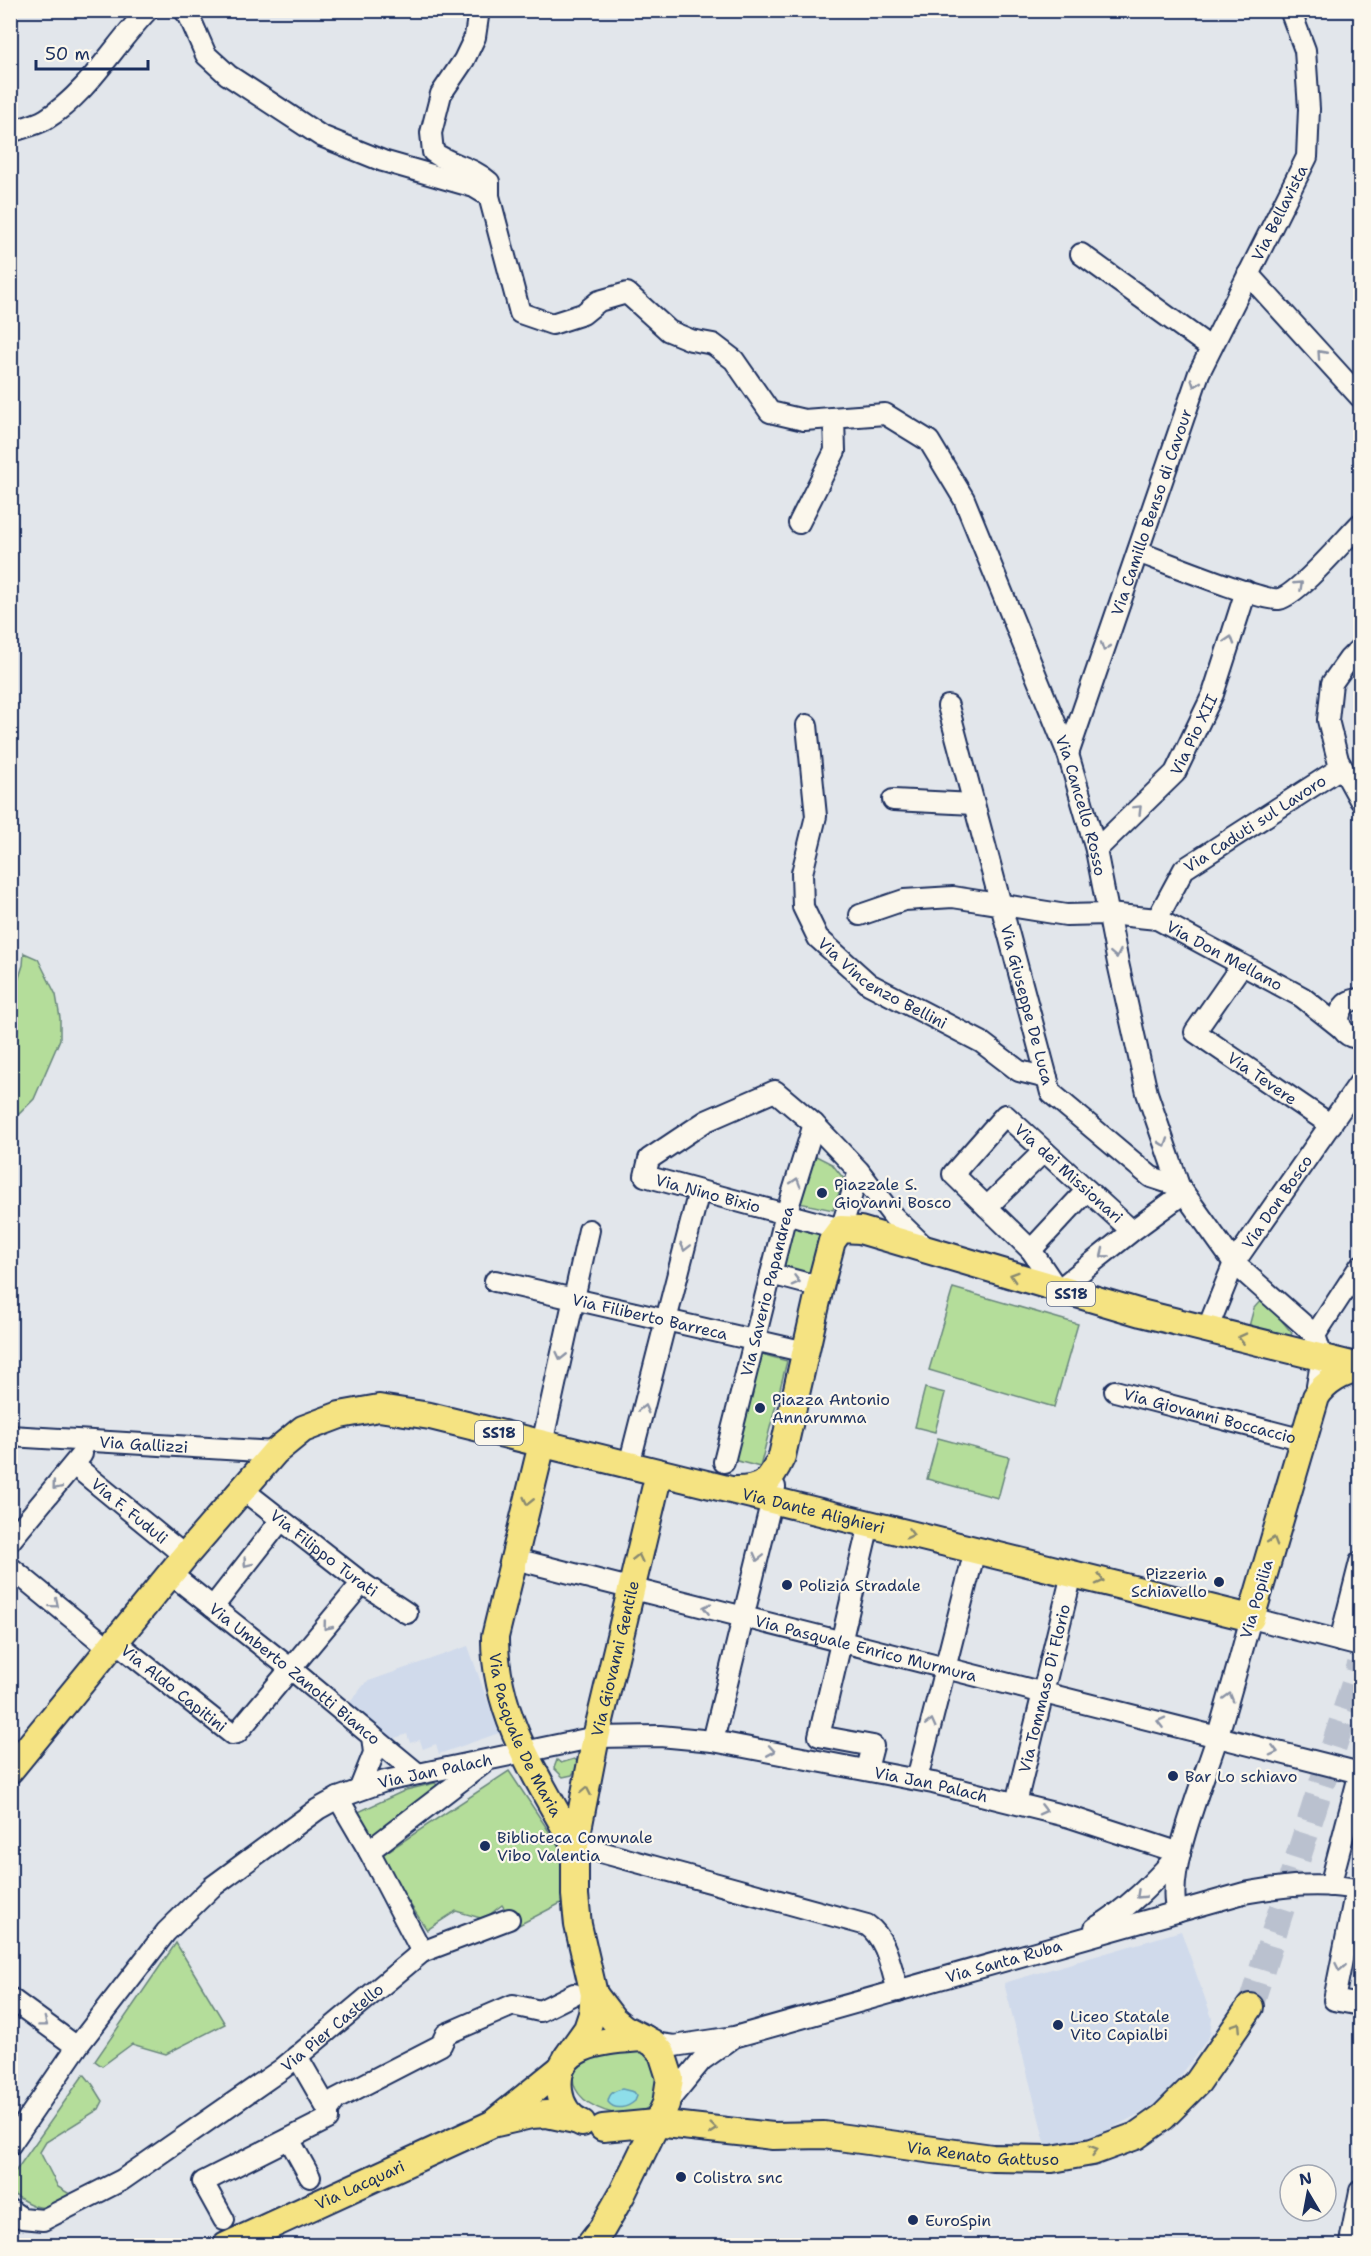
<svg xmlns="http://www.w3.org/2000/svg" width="1371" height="2256" font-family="'Shantell Sans',sans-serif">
<rect width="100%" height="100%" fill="#e2e6eb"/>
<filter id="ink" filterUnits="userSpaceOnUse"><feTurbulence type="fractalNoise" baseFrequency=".0167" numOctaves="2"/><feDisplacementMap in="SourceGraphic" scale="12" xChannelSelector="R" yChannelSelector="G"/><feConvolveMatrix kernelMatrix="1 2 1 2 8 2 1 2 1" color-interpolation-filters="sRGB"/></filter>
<g filter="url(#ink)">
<path fill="#d0daeb" d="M468,1646L499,1733L439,1754L436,1744L423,1749L420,1740L410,1743L407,1734L392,1739L348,1705L366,1682Z
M1181,1931L1212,2018L1210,2035L1162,2102L1089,2140L1046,2146L1004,1983Z"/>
<path fill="#b4dd9a" stroke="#68867c" stroke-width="1.5" d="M24,953L38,959L56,995L60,1018V1039L34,1099L19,1114L11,1117V1003L23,965Z
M814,1155L832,1164L844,1179L833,1210L799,1203Z
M794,1225L826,1234L815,1274L783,1265Z
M953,1288L1078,1324L1054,1407L929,1370Z
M1263,1298L1292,1333L1290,1337L1248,1330L1254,1308Z
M757,1353L787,1361L760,1467L730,1459Z
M925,1388L945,1393L935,1432L915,1427Z
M938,1438L1009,1457L998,1498L927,1479Z
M574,1759L578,1761V1766L572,1775L563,1777L554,1768L557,1760L561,1763Z
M509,1771L564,1854L563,1902L517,1926L502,1905L484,1919L456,1911L427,1930L379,1857Z
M435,1783L441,1789L369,1841L354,1814L406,1790Z
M176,1943L225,2024L166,2054L132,2044L102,2066L95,2061Z
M604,2049L651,2050C654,2058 661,2069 661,2076C661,2080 658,2086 657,2090C656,2094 655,2099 652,2103C633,2132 549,2100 580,2062C585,2056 597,2053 604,2049Z
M84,2074L93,2085L103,2101L99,2109L46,2142L40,2152L58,2187L73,2196C41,2211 42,2212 11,2193L10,2179Z"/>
<path fill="#8edee9" stroke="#6098b1" stroke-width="1.5" d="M622,2089L634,2092L637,2096L635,2101C627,2108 615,2111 608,2102C609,2093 614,2091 622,2089Z"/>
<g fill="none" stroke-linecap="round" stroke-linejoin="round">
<path stroke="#bac1cf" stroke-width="26" stroke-dasharray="26 13" stroke-linecap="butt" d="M1250,2007L1360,1665"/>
<defs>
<g id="minor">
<path id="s1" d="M184,10L189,16L206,55L228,75L321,136L383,161L474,187L489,196L520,313L552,324L583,314L599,301L627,293L669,331L691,340L713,344L734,360L770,412L804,420L885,414L929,441L964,499L1068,754L1096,850L1118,963L1147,1093L1179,1186"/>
<path d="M479,10L475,37L464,60L441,94L431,133L433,152C452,166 471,166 489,182V196"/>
<path d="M10,132C22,128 36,125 46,119C89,92 113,46 148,10"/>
<path d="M1081,254L1211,348"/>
<path d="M1248,274L1360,397"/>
<path d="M799,523L835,451L834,419"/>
<path d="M1138,552C1160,560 1263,602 1279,599C1298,595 1345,539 1360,524"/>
<path d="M1360,648L1349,659L1332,683L1328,720L1338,760L1360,800"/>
<path id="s2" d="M948,706L1051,1093L1151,1177L1179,1186L1234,1263L1315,1335L1322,1357L1317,1386"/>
<path id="s3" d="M807,725L816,816L802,873L803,907L818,938L869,984L981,1042L1019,1071L1047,1078"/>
<path id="s4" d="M1068,754L1199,373L1307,157L1309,109L1305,50L1290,10"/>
<path d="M893,800L974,804"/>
<path id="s5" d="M1096,850L1175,773L1213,694L1246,591"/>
<path id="s6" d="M860,915L904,900L953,897L1066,915L1109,914L1157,919L1302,997L1341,1028"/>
<path id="s7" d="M1157,919L1184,869L1342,767"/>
<path id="s8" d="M1241,966L1195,1032L1331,1125"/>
<path d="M1360,999C1348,999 1341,1006 1339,1018C1340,1031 1348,1038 1360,1038"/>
<path d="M859,1171L841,1229L645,1176L649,1159L706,1121L775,1091L814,1124L859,1171L893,1216L927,1249"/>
<path d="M987,1207L1044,1151"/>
<path d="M1132,1231L1005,1115L953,1174L1031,1250L1058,1290L1132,1231L1184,1193"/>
<path d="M1031,1250L1087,1190"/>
<path d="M771,1274L820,1287"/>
<path id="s9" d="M495,1281L806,1352"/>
<path id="s10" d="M1207,1330L1234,1263L1360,1082"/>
<path d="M1315,1335L1360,1266"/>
<path id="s11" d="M1115,1391L1304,1440"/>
<path id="s12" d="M10,1436L275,1452"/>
<path d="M542,1444L589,1230"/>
<path id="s13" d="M724,1462L786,1214L814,1124"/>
<path id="s14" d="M74,1465L185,1556"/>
<path d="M629,1465L699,1191"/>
<path id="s15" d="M242,1489L362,1583L407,1613"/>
<path d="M10,1541L82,1454"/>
<path id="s16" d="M515,1559L1360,1773"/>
<path d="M10,1567L110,1649"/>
<path id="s17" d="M171,1574L291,1669L418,1774"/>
<path d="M213,1607L281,1520"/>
<path d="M1340,1641L1360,1562"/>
<path id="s18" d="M116,1642L232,1734L237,1733L362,1583"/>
<path d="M713,1741L775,1487"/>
<path d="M867,1769L873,1746L819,1736L869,1524"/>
<path d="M917,1779L975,1550"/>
<path d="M360,1788L374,1753L372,1736"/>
<path d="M338,1798L369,1851"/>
<path id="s19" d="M1016,1803L1072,1574"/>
<path d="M575,1845L867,1925C887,1939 891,1968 898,1991"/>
<path d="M1330,1886L1360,1772"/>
<path d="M1356,1889L1334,2000L1360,2005"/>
<path d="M1177,1912C1164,1872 1204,1780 1217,1738C1229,1698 1240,1658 1251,1618L1360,1646"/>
<path d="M1095,1928C1130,1908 1154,1881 1180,1853"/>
<path d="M422,1952L509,1919"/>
<path d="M10,1998L77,2047"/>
<path id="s20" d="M653,2043L674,2046L734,2037L1244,1893C1282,1886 1323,1881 1360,1890"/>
<path d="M297,2056L328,2110"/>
<path d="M666,2104L702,2060L730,2040"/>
<path d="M289,2139L310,2177"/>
<path id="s21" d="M10,2145L77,2047L166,1932L212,1887L318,1809L338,1798L385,1781L596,1737L660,1736L713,1741L933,1783L1070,1817L1180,1853"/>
<path id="s22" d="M10,2210L22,2218L43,2220L122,2180L282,2069L422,1952L369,1851L484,1763"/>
<path d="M224,2220L203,2182L328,2119V2110L336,2099L441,2045L446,2034L513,2005L540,2011L574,1994"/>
<path d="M1351,2237L1360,2191"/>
</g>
<g id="major">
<path id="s23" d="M542,1444L495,1637C494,1714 539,1781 575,1845"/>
<path d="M736,1490C764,1490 771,1480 782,1456L821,1283L832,1241L841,1229L860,1230L1141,1313L1360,1367"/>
<path id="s24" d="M10,1770L185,1556L275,1452L303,1429L340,1415L379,1408L430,1416L1251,1618L1316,1397C1325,1382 1343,1372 1360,1369"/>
<path id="s25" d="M567,2057L587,2029L592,2014L594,1994L578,1925L575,1895V1845L596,1737L659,1473"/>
<path d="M497,2120L560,2069"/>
<path d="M582,2123C568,2117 561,2106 559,2091C553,2041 608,2041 644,2038"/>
<path id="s26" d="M603,2128L655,2123L773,2136L824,2135L992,2158L1052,2159L1092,2152L1136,2136L1163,2117L1198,2082L1250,2007"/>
<path id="s27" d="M226,2246L492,2124L531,2115L547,2114L575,2120"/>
<path d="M589,2246L602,2229L622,2194L666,2104L670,2078L662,2053L653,2043L624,2028L613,2019L594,1994"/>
</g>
</defs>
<use href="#minor" stroke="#1b2f5e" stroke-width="24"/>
<use href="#major" stroke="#1b2f5e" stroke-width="30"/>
<use href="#minor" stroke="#fbf7ec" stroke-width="20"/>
<use href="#major" stroke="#f5e382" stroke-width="26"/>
</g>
<defs><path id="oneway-chevron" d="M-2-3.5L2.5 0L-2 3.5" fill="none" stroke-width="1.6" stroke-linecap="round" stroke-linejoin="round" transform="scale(1.5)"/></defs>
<g stroke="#8b93a5">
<use href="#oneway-chevron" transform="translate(1321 354) rotate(-132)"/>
<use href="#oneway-chevron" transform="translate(1195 383) rotate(109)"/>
<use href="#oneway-chevron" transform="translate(1299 585) rotate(-43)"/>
<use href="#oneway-chevron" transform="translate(1230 640) rotate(-72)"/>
<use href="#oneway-chevron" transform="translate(1105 647) rotate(109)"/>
<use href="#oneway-chevron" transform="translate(1138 809) rotate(-45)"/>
<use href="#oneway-chevron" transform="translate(1116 954) rotate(79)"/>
<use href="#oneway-chevron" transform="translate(1164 1143) rotate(71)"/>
<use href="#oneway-chevron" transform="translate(796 1182) rotate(-73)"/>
<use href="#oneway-chevron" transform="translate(685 1247) rotate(104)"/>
<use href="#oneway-chevron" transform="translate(1104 1254) rotate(141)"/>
<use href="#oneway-chevron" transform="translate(796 1281) rotate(15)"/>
<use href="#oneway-chevron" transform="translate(561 1356) rotate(103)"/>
<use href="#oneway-chevron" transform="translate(644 1409) rotate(-76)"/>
<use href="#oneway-chevron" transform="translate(56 1486) rotate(130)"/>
<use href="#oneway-chevron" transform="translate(758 1557) rotate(104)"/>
<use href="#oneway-chevron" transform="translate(247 1563) rotate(128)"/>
<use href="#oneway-chevron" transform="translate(55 1604) rotate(40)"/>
<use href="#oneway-chevron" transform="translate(707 1608) rotate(-166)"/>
<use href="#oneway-chevron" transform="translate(327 1626) rotate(129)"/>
<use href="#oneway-chevron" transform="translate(1229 1697) rotate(-74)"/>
<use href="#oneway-chevron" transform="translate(1161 1722) rotate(-166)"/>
<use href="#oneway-chevron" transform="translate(931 1723) rotate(-76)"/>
<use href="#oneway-chevron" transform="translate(771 1751) rotate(10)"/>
<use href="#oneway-chevron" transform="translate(1274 1751) rotate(14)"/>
<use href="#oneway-chevron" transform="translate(1043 1810) rotate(14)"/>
<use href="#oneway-chevron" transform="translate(1140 1895) rotate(137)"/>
<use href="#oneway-chevron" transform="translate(1340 1967) rotate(101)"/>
<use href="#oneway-chevron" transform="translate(44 2023) rotate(37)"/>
</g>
<g stroke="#888970">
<use href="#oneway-chevron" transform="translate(1014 1276) rotate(-162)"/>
<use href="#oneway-chevron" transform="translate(1242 1338) rotate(-167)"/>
<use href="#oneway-chevron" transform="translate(528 1501) rotate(103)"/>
<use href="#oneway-chevron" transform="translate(910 1534) rotate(14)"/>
<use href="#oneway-chevron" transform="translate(1273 1541) rotate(-73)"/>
<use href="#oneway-chevron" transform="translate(638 1558) rotate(-77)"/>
<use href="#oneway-chevron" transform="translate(1100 1580) rotate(14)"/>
<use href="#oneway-chevron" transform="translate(586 1791) rotate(-79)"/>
<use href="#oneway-chevron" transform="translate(1237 2026) rotate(-57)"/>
<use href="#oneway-chevron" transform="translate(713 2129) rotate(6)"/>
<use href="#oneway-chevron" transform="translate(1094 2150) rotate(-16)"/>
</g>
</g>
<g fill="#1b2f5e" stroke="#fbf7ec" stroke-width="2">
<circle cx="822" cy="1193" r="6"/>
<circle cx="760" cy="1408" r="6"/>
<circle cx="1219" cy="1582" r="6"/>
<circle cx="787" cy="1585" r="6"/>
<circle cx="1173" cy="1776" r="6"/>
<circle cx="485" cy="1846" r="6"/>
<circle cx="1058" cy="2025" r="6"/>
<circle cx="681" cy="2177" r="6"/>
<circle cx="913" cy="2220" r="6"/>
</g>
<g text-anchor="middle" stroke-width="4.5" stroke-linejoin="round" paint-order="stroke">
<g fill="#fbf7ec" stroke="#5e6b89" stroke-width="1.5">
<rect x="1047" y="1282" width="48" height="24" rx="4.5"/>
<rect x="475" y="1421" width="48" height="24" rx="4.5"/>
</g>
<g font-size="15" font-weight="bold" fill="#1b2f5e">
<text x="1071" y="1299">SS18</text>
<text x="499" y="1438">SS18</text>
</g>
<g font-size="16" fill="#1b2f5e" stroke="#fbf7ec">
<text dy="6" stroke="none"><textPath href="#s4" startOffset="582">Via Bellavista</textPath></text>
<text dy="6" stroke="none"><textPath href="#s4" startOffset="256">Via Camillo Benso di Cavour</textPath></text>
<text dy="6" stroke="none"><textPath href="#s5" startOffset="153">Via Pio XII</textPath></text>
<text dy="6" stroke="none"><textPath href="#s1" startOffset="1364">Via Cancello Rosso</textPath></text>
<text dy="6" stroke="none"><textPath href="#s7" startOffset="141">Via Caduti sul Lavoro</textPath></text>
<text dy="6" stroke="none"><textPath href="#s6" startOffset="378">Via Don Mellano</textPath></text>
<text dy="6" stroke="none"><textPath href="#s3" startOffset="298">Via Vincenzo Bellini</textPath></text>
<text dy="6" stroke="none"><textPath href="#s2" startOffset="309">Via Giuseppe De Luca</textPath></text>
<text dy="6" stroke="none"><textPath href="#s8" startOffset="162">Via Tevere</textPath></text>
<text transform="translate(1069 1173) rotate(42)" y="6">Via dei Missionari</text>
<text transform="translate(708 1193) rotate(15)" y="6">Via Nino Bixio</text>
<text dy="6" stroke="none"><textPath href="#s10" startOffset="147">Via Don Bosco</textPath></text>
<text dy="6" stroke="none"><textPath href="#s13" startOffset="176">Via Saverio Papandrea</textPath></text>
<text dy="6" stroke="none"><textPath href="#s9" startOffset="159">Via Filiberto Barreca</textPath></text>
<text dy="6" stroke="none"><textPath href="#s11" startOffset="98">Via Giovanni Boccaccio</textPath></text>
<text dy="6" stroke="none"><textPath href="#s12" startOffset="134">Via Gallizzi</textPath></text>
<text dy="6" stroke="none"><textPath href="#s14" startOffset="72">Via F. Fuduli</textPath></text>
<text dy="6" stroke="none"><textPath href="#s24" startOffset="976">Via Dante Alighieri</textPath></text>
<text dy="6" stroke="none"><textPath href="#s15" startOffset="104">Via Filippo Turati</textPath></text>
<text transform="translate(1256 1599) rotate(-74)" y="6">Via Popilia</text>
<text dy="6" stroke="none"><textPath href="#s16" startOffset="362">Via Pasquale Enrico Murmura</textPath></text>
<text dy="6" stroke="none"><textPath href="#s25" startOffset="412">Via Giovanni Gentile</textPath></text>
<text dy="6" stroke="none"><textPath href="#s17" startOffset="159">Via Umberto Zanotti Bianco</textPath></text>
<text dy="6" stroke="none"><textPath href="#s18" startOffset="74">Via Aldo Capitini</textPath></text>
<text dy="6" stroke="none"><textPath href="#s19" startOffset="118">Via Tommaso Di Florio</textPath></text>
<text dy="6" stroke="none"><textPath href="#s23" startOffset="302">Via Pasquale De Maria</textPath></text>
<text dy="6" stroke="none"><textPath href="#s21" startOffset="584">Via Jan Palach</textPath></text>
<text dy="6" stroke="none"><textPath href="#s21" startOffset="1088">Via Jan Palach</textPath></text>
<text dy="6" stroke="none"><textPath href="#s20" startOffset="362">Via Santa Ruba</textPath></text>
<text dy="6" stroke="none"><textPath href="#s22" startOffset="384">Via Pier Castello</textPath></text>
<text dy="6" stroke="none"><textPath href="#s26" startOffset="382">Via Renato Gattuso</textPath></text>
<text dy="6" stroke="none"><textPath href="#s27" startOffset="147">Via Lacquari</textPath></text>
</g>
<g font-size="16" fill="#1b2f5e" stroke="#fbf7ec" text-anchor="start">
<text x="834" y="1190">Piazzale S.<tspan x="834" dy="18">Giovanni Bosco</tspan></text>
<text x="772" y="1405">Piazza Antonio<tspan x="772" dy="18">Annarumma</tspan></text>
<text x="1207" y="1579" text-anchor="end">Pizzeria<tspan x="1207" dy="18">Schiavello</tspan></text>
<text x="799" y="1591">Polizia Stradale</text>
<text x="1185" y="1782">Bar Lo schiavo</text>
<text x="497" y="1843">Biblioteca Comunale<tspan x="497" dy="18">Vibo Valentia</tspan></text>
<text x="1070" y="2022">Liceo Statale<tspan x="1070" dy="18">Vito Capialbi</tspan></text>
<text x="693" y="2183">Colistra snc</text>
<text x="925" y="2226">EuroSpin</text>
</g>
</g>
<rect width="1371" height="2256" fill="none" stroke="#fbf7ec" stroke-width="36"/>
<rect x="18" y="18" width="1335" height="2220" fill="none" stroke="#1b2f5e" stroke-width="2" filter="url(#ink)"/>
<g transform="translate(1308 2193) rotate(350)"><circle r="28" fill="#fbf7ec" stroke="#a1a7b3" stroke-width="1.5"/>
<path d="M0-4.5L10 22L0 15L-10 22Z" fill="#1b2f5e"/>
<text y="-9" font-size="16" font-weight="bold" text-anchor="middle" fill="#1b2f5e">N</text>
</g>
<path d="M36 60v9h112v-9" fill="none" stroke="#1b2f5e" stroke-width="3"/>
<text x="45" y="60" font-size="18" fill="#1b2f5e" stroke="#fbf7ec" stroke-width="4.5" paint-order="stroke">50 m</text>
</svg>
